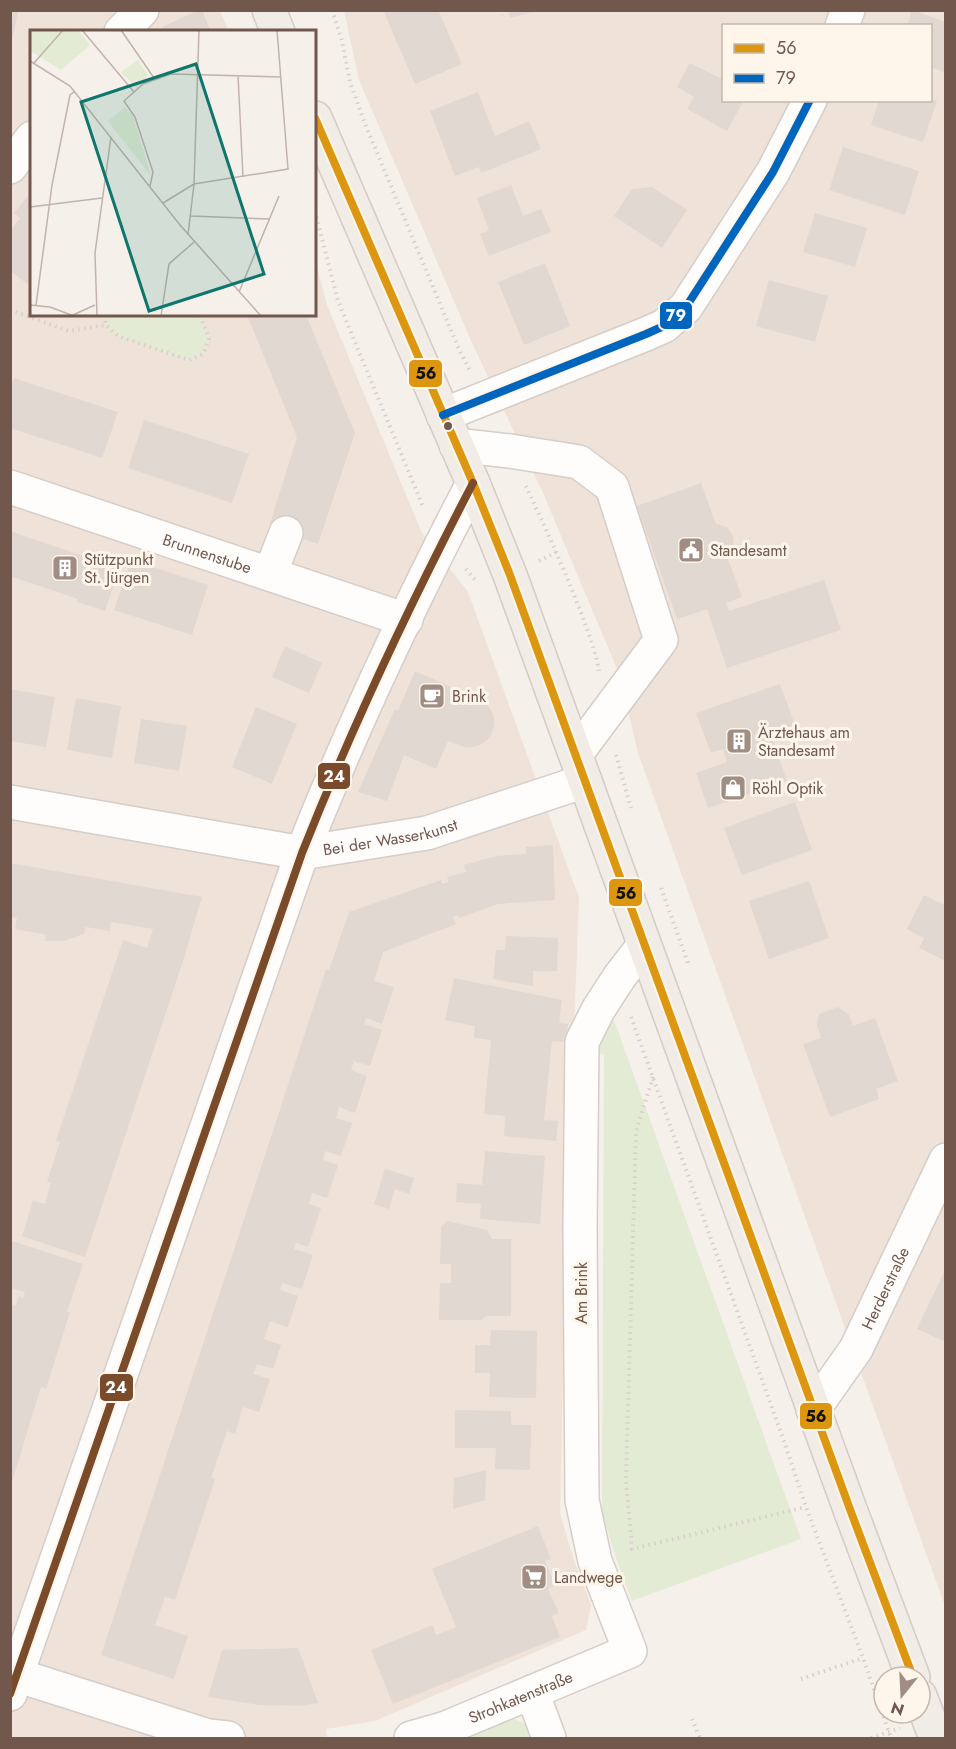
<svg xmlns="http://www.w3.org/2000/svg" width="956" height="1749" font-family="Jost,sans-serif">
<rect width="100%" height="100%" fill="#f6f0ea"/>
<path fill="#efe2d8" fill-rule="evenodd" d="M11,11H220L229,31L32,32V315H315V259L327,305L422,533L468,592L579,898L566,1235L560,1513L573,1557L591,1605L586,1630L375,1721L326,1729L327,1738H11Z
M344,11H945V1606L638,753L620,676L543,493L472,343L359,80ZM724,26H930V100H724Z"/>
<path fill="#e4ebd5" d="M104,315H200L209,339L203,354L189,360L118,336L106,325Z
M613,1017L801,1539L632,1601L619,1567L602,1513L604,1054L593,1053Z
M503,1714L525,1724L530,1738H456Z"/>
<path fill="#e2d8d2" d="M10,10H18L12,42L10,41Z
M199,10H202L211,32H164L162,27Z
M383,10H438L462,64L415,84Z
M508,10H537V11L510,18Z
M912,10L946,22V73L930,67V26H907Z
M690,63L724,80V100H744L727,131L687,109L694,97L677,87Z
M478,92L495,136L529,121L541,149L481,173L479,167L455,176L430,111Z
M930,99L937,101L923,142L871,125L879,100H930Z
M843,147L919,171L905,215L829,190Z
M511,185L523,216L541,209L551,232L489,256L480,234L489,230L477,198Z
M652,187L687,210L662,248L614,216L632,189Z
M32,191V278L27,284L10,270V231L20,218L14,213Z
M815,213L867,228L855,267L803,252Z
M545,263L570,326L524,345L498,282Z
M769,280L828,296L815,342L756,326Z
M247,315H306L355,433L318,544L269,527L297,437Z
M14,378L118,412L102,458L10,428V390Z
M144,420L249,454L232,503L128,468Z
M701,483L716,524L727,527L733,536L734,546L726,554L742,597L726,603L729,611L824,580L841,630L727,668L707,609L677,619L637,506Z
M10,531L89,558L92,550L122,560L105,611L77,602L78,599L10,576Z
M131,560L208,585L192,635L114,610Z
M285,646L322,663L309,693L272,677Z
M415,671L483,701L491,710L494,717V725L492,733L487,740L480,745L472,747H464L448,741L436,769L404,755L387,801L358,792L395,709L398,711Z
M780,684L795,725L770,733L787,781L708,808L696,773L727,762L723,749L711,753L696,713Z
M10,689L55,697L46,747L10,741Z
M76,698L121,706L112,758L67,750Z
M256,707L297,724L272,784L232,767Z
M141,719L187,726L179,771L134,763Z
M795,802L812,850L742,875L724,828Z
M553,845L555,900L498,904L459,918L458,915L453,917L456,924L383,952L374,981L394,987L382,1024L366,1018L364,1024L382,1030L370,1066L354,1061L351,1070L367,1076L355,1113L339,1107L336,1118L352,1123L341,1156L325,1151L323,1160L338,1165L327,1198L312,1193L309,1204L321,1208L308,1247L296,1243L294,1249L313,1255L302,1289L282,1283L280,1290L298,1296L288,1327L270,1321L264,1339L281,1345L273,1369L257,1364L253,1374L270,1379L259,1412L243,1407L235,1434L227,1431L211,1478L215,1479L175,1600L165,1597L155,1625L188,1636L174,1679L101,1655L326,969L329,970L349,912L441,880L442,884L449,882L447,877L466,872L464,865L496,856L526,854V847Z
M10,863L202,897L183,961L85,1257L22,1236L33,1201L45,1204L51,1183L47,1182L60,1142L56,1141L123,940L147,948L153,929L111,922L110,931L86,927L84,934L64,941H45L46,935L15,929L17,918L10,917Z
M809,881L829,938L769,959L749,901Z
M924,895L946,906V961L919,948L924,938L907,929Z
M506,936L558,938L557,971H533V986L493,979L496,950H505Z
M454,978L562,1000L559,1023L568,1024L566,1042L552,1041L544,1120L558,1121L556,1141L504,1136L505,1116L484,1114L491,1040L474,1038L475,1026L445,1020Z
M838,1007L849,1015L853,1026L875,1018L898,1081L876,1089L879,1099L830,1117L803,1044L821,1038L817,1026L819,1014Z
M485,1151L545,1156L540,1224L480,1219L481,1204L456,1202L457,1183L482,1185Z
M385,1169L414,1178L409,1194L395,1189L389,1209L374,1204Z
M447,1221L487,1230L492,1239H511V1316H486L481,1320H439L440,1283H451V1264H440L441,1227Z
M12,1241L83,1264L67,1312H70L46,1389L41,1387L11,1485L10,1304L16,1305L19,1296L23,1298L25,1292L10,1288Z
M946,1268V1342L917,1329Z
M491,1330L537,1331L536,1398L489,1397L490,1373H475V1345H490Z
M455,1410L511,1411V1425H531L530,1470L495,1469L496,1448H455Z
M486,1470L485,1500L453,1509L454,1478Z
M538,1526L551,1559L545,1561L555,1586L548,1589L559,1613L552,1616L560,1637L393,1704L371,1650L433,1625L436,1635L456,1627L432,1569Z
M298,1648L318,1703L301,1706L259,1705L208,1697L222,1650Z"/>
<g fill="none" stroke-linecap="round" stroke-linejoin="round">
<defs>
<g id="minor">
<path d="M842,26L848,10"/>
<path d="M121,32L142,10"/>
<path d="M10,167L32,138"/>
<path d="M443,415L646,334L664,326L686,307L773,172L810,100"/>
<path d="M456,445L510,451L579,462L612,487L661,640L576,754"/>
<path id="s1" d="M10,487L406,620"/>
<path d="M270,574L286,533"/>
<path id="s2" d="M10,802L302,853L427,833L585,781"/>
<path id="s3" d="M813,1410L856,1349L946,1160"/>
<path d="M10,1673L208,1736L228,1738"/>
<path d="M532,1692L549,1738"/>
<path d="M10,1694L302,853C352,727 410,604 473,483"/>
<path id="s4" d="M411,1738L446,1728L630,1651L595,1561L582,1500L580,1226L582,1042L598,1010L620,976L644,945"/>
</g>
<path id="major" d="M269,10L278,32
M315,118L473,483L510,575L851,1512L913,1677
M920,1696L936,1738"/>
</defs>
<use href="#minor" stroke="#d5cdc8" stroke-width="36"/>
<use href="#major" stroke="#d4cbc6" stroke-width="36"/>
<path stroke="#d7cfcb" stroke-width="4" stroke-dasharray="1.5 4.5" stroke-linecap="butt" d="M332,10L342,41L350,82L363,119L458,347L470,371
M500,10L502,16
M315,211L338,301L424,509
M10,310L69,331L106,325
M104,315L106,325L118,336L189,360L203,354L209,339L200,315
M526,486C546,529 566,573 583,618C589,635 596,653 599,671
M539,561L556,552
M466,569L476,581
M616,755L631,808
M661,888L689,966
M631,1017L784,1441L806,1507L863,1658L891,1738
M653,1077L636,1131L626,1479L632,1549L806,1507
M801,1679L863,1658
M692,1719L700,1738
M871,1738L900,1728"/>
<use href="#minor" stroke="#fefdfc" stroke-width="33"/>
<use href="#major" stroke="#f1ece5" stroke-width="33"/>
<defs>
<path id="bus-1" d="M315,118L473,483L510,575L851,1512L913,1677"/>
<path id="bus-2" d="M443,415L646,334L664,326L686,307L773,172L810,100"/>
<path id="bus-3" d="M10,1694L302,853C352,727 410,604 473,483"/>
</defs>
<use href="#bus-1" stroke="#fef5eb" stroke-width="12"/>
<use href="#bus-2" stroke="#fef5eb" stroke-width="12"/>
<use href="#bus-3" stroke="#fef5eb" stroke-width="12"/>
<use href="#bus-1" stroke="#dc960f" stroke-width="8"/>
<use href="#bus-2" stroke="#0065bd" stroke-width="8"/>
<use href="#bus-3" stroke="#7a4b2a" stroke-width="8"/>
</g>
<defs>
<symbol id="civic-square" viewBox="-11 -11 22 22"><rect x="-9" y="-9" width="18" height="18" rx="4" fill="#a08d83" stroke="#fef5eb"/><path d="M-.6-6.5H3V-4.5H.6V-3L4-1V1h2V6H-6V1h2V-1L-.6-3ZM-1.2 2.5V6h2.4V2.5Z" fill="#fff"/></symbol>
<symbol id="building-square" viewBox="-11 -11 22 22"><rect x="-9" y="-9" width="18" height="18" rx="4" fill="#a08d83" stroke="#fef5eb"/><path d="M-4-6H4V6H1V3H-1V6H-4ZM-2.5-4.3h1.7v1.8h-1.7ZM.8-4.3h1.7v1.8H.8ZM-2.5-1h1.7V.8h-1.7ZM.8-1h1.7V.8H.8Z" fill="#fff"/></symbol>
<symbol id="cafe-square" viewBox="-11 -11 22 22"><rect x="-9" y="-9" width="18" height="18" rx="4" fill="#a08d83" stroke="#fef5eb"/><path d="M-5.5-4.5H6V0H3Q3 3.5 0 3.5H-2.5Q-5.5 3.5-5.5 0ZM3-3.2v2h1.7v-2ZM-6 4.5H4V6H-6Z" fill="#fff"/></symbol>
<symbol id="shop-square" viewBox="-11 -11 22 22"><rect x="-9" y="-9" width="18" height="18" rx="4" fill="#a08d83" stroke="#fef5eb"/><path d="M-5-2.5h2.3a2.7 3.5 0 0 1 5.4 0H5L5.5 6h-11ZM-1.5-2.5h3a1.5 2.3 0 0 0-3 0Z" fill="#fff"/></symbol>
<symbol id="supermarket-square" viewBox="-11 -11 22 22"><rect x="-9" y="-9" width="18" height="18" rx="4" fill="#a08d83" stroke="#fef5eb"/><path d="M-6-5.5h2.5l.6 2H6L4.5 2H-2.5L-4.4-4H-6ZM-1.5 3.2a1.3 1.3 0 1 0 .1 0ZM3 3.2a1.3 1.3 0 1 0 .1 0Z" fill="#fff"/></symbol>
</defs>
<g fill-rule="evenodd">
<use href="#civic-square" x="676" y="535" width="30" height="30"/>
<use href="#building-square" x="50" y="553" width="30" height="30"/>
<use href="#cafe-square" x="417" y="681" width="30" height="30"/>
<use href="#building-square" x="724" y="726" width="30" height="30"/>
<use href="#shop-square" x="718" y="773" width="30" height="30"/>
<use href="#supermarket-square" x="519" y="1562" width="30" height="30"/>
</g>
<circle fill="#71574c" stroke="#fef5eb" stroke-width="2" cx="448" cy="426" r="5"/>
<g text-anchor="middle" stroke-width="6" stroke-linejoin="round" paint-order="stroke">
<g font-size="16" fill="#71574c" stroke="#fef5eb" text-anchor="start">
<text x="710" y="556">Standesamt</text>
<text x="84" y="565">Stützpunkt<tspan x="84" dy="18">St. Jürgen</tspan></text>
<text x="452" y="702">Brink</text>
<text x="758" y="738">Ärztehaus am<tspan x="758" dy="18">Standesamt</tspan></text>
<text x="752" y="794">Röhl Optik</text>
<text x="554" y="1583">Landwege</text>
</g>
<g font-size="16" fill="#71574c" stroke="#fef5eb">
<text dy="6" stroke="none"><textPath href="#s1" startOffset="208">Brunnenstube</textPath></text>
<text dy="6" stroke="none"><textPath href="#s2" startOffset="386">Bei der Wasserkunst</textPath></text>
<text dy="6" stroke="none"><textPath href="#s3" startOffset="142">Herderstraße</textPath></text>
<text transform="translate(581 1293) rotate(-90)" y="6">Am Brink</text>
<text dy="6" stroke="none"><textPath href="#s4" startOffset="117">Strohkatenstraße</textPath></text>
</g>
</g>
<g transform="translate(30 30)">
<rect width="286" height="286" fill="#f6f0ea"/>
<path d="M0,0H48L60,15L31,40L0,21ZM108,30L118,45L107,58L91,42ZM95,77L103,86L121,146L78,91Z" fill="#e4ebd5"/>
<path fill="none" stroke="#c1b3ab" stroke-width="1.5" d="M52,0L104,62M91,0L124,48M0,31L40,56L150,195L231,286M4,33L33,0M208,45L213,147M120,156L123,142L105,87L94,71L113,54L141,44L251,47M133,173L164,154L258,139L247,0M0,177L72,168M161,186L239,189M158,205L164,154L169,0M209,262L249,166M0,275L20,277L44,286M6,275L22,155L40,65L45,61M43,285L65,275M67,286L65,223L81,107M131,286L139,234L164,212"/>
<path fill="#0f766e" fill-opacity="0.15" stroke="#0f766e" stroke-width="3" d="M166,34L234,244L119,281L51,72Z"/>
<rect width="286" height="286" fill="none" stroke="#71574c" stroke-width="3"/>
</g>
<g stroke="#fef5eb" stroke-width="2">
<rect x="659" y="301" width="34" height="29" rx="6" fill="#0065bd"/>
<rect x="408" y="359" width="35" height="29" rx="6" fill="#dc960f"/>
<rect x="317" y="762" width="34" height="28" rx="6" fill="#7a4b2a"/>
<rect x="608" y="878" width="35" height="29" rx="6" fill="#dc960f"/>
<rect x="99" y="1373" width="35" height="29" rx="6" fill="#7a4b2a"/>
<rect x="799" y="1402" width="34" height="28" rx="6" fill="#dc960f"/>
</g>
<g font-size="16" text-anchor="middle" font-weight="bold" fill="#fff">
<text x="676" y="321">79</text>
<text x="334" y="782">24</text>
<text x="116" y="1393">24</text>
</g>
<g font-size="16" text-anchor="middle" font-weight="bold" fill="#111">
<text x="426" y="379">56</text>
<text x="626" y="899">56</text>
<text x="816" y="1422">56</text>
</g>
<rect width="956" height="1749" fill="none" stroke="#71574c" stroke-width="24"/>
<rect x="722" y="24" width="210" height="78" fill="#fef5eb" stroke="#c6b6ab" stroke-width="1.5"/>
<rect x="734" y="44" width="30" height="9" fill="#dc960f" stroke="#c6b6ab" stroke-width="1.5"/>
<text x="776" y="54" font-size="18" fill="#71574c">56</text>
<rect x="734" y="74" width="30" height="9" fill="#0065bd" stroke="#c6b6ab" stroke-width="1.5"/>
<text x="776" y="84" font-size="18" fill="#71574c">79</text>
<g transform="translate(902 1695) rotate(198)"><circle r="28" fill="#fef5eb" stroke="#c6b6ab" stroke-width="1.5"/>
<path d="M0-4.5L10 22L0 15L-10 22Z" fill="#a08d83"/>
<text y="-9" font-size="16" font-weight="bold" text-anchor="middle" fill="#71574c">N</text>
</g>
</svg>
